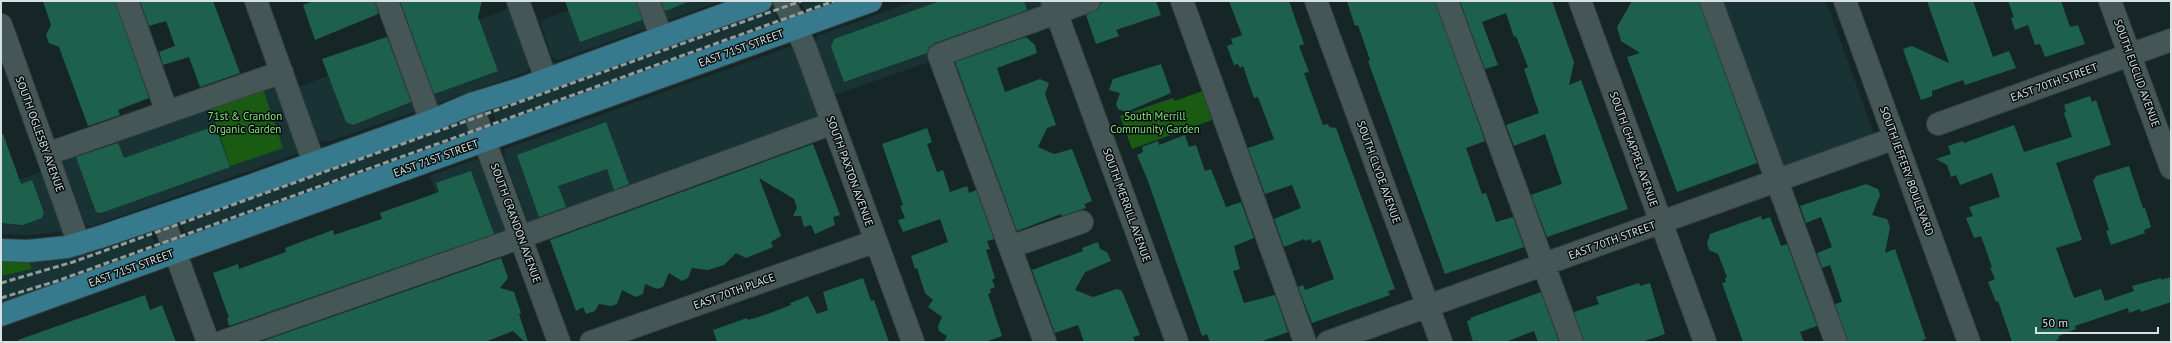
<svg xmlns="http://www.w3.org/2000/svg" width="2172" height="343" font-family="'PT Sans',sans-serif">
<rect width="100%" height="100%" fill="#162627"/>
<path fill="#193233" d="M595,1H721L559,60L552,57L540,21Z
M800,1H856L808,18Z
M915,1H1041L1047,17L940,58L835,95L815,44L817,36Z
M1710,1H1826L1882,156L1781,192Z
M770,3L781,28L499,129L490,105Z
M510,8L530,66L526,72L328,142L318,141L298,87Z
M789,47L794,48L823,126L532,233L504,156L505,149Z
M274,75L299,152L297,154L92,226H88L85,223L58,151Z
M462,114L472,139L188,241L179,216Z
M476,159L483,161L512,240L460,259L430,176Z
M44,171L64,231L34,235L1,234V186Z
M148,226L158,252L1,308V255Z"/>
<path fill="#1a5b13" d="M262,86L283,148L230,166L209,104Z
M1202,91L1212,120L1132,149L1120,116L1173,98L1175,101Z
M1,255L29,256L31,269L1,276Z"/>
<path fill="#1d614c" d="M43,1H115L149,98L118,110L120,115L88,126L59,47L49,43L46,35L51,25Z
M140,1H213L240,73L200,87L189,57L163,65L159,52L175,46L166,21L149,26Z
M314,1H375L378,14L315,40L303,5Z
M400,1H482L478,17L498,71L434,94Z
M565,1H636L642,20L580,42Z
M661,1H688V2L665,11Z
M940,1H1024L1027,10L935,43L929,47L927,53L844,82L831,47L834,39Z
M1106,1H1156L1161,15L1116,30L1119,36L1096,44L1086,15L1098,9L1101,3Z
M1229,1H1289L1304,44L1299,46L1309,72L1304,73L1323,125L1328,124L1329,127L1336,128L1395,289L1388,291L1390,295L1312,323L1298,287L1303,285L1305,290L1334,279L1320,240L1312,243L1311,239L1305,241L1304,239L1284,247L1274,219L1301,208L1292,185L1265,194L1248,148L1274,139L1258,97L1254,98L1243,66L1240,68L1238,64L1234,65L1227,46L1233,44L1231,39L1242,35Z
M1347,1H1435L1485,141L1466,148L1482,194L1486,193L1496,222L1513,217L1524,247L1445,274L1368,61L1370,60L1358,25L1355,26Z
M1460,1H1552L1574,62L1569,85L1581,80L1628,209L1547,237L1531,195L1562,184L1545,134L1514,146L1506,125L1539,113L1524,69L1528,67L1516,36L1514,37L1506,13L1482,22L1498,65L1485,69Z
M1632,1H1699L1757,163L1677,192L1627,57L1640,53L1621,41L1617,27Z
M1927,1H1973L1993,57L2009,51L2016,68L1965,85L1963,80L1932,91V96L1921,100L1903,49L1912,46L1949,63Z
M2008,1H2061L2070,27L2078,25L2085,44L2045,57L2040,44L2035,45L2028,25L2015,30L2011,18L2014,17Z
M387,37L411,102L353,125L346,122L322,59Z
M1026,37L1035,45L1037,53L997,68L1005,92L1040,79L1049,83L1045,94L1056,125L1047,128L1038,147L1054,154L1072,149L1092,201L1084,204L1086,208L1062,216L1061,214L1017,231L955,62Z
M1161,64L1171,93L1126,112L1118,109L1116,104L1120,93L1109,90L1113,79Z
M2090,96L2092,102L2096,100L2111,145L2056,163L2082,240L2056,248L2074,298L2101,289L2105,301L2134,291L2132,286L2161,278V280L2171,277V302L2141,312L2140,309L2129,313L2128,308L2075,326L2076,329L2059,336L2058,340L2053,342H2012L1998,301L1996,302L1988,282L1995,279L1990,268L1992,267L1981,236L1974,238L1966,218L1973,216L1969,207L2000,197L1992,173L1960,185L1956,175L1951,177L1947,165L1936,159L1951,154L1948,146L1963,141L1964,143L2014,125L2024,152L2072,137L2064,113L2066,112L2064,105Z
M606,122L629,184L614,190L607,169L558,186L566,207L539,217L517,155Z
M215,126L230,167L101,213L96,212L76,157L118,143L124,158Z
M927,128L932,142L927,144L937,172L943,170L950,192L967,186L969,193L976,190L994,239L987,241L990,249L986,250L995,278L992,280L995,287L990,289L991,293L988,294L1002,336L985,342H944L947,336L939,331L938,326L942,317L928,307L933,300L925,293L917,268L915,269L911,256L948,242L940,219L903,232L898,220L905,218L900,206L903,205L882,144Z
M1,134H3L21,184L32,180L44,213L42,218L23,225L1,223Z
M1185,135L1189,147L1196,145L1205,171L1211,169L1226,207L1241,202L1254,238L1234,246L1240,269L1233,271L1244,303L1275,295L1288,332L1260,342H1210L1207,334L1202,336L1148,181L1137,155L1143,152L1142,147L1158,141L1159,145Z
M813,144L840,215L833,217L835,225L815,234L811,225L804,227L801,216H793L797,208L794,199L759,178L781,236L771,242L773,247L746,258L736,253L724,265L708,270L692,268L688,278L682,281L669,273L663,287L657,289L645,284L643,294L636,297L622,290L617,304L611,306L599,304L595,311L586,314L583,307L576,311L550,240Z
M2129,166L2143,208H2145L2151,227L2144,230L2145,233L2111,245L2106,231L2109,230L2093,181L2096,176Z
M471,171L494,234L229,326L227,318H229L213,273L238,264L239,269L286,252L285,248L333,230L334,235L382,219L380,213L439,192L436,183Z
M1866,184L1878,189L1880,195L1872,215L1887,219L1890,227L1885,253L1895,249L1926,339L1918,342H1848L1835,304L1842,302L1830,265L1822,268L1817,253L1832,247L1821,217L1806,223L1800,206Z
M1761,216L1762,220L1770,217L1781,246L1787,244L1817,326L1800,332L1804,342H1743L1722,283L1726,282L1725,278L1727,277L1718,254L1709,250L1707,243L1710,234Z
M1098,242L1100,249L1107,252L1111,261L1085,272L1075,290L1093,297L1117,289L1122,291L1140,335L1133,337L1135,342H1084L1078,325L1055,333L1032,270L1083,251L1082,248Z
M501,258L508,278L500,288L514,292L521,313L519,314L528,342H525L513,331L485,342H260Z
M863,278L871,301L874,300L889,342H717L713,330L747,318L748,320L762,316L791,305L790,303L808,296L817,314L828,310L823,292Z
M1639,283L1640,286L1650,283L1665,334L1642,342H1584L1574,312L1599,304L1596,297Z
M1541,292L1559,342H1538L1534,331L1508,341L1473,342L1467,321L1471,320L1470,318Z
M145,295L150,310L162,305L176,342H18V340Z"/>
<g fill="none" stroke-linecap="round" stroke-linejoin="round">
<defs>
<path id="minor" d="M127,1L167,112
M256,1L314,163
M387,1L431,121
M518,1L546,79
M648,1L662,38
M784,1L805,47L913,342
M1052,1L1177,342
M1182,1L1305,342
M1316,1L1441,342
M1447,1L1572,342
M1580,1L1705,342
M1711,1L1836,342
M1845,1L1969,342
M2110,1L2171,168
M1,25L79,244
M471,104L559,342
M1938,124L2171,40
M47,154L282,72
M162,216L208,342
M1010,247L1082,222
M222,342L502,244L833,123
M591,342L876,241
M1045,342L939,55L1089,1
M1328,342L1895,138"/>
<path id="major" d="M1,250L28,251L67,247L100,237L247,187L431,121L471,104L520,89L761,1
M1,315L871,1"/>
</defs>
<use href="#minor" stroke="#354142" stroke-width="24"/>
<use href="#major" stroke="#354142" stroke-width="24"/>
<use href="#minor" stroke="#455656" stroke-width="22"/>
<use href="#major" stroke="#37798d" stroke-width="22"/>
<path stroke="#919d9d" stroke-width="3" stroke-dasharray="6 3" stroke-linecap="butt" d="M1,283L73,262L801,1
M1,298L57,281L834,1"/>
</g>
<g text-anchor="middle" stroke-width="3" stroke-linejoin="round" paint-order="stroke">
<g font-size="11" fill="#d7e1e1" stroke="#070e0e">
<text transform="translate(741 48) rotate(-20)" y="4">EAST 71ST STREET</text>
<text transform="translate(2137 73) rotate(70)" y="4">SOUTH EUCLID AVENUE</text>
<text transform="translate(2054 82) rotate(-20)" y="4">EAST 70TH STREET</text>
<text transform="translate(40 134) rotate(70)" y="4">SOUTH OGLESBY AVENUE</text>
<text transform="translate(1634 149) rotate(70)" y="4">SOUTH CHAPPEL AVENUE</text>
<text transform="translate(436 158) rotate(-20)" y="4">EAST 71ST STREET</text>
<text transform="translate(850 171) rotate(70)" y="4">SOUTH PAXTON AVENUE</text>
<text transform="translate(1907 171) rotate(70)" y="4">SOUTH JEFFERY BOULEVARD</text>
<text transform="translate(1379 172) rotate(70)" y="4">SOUTH CLYDE AVENUE</text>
<text transform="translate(1127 205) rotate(70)" y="4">SOUTH MERRILL AVENUE</text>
<text transform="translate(516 223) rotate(70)" y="4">SOUTH CRANDON AVENUE</text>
<text transform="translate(1612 240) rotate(-20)" y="4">EAST 70TH STREET</text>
<text transform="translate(131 268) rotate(-20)" y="4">EAST 71ST STREET</text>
<text transform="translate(734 291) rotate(-20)" y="4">EAST 70TH PLACE</text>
</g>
<g font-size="11" fill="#88de7d" stroke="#070e0e">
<text x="245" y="120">71st &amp; Crandon<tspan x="245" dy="13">Organic Garden</tspan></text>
<text x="1155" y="120">South Merrill<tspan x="1155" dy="13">Community Garden</tspan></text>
</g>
</g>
<rect width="2172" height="343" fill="none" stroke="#d7e1e1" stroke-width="4"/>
<path d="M2036 327v6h122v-6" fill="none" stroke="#d7e1e1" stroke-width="2"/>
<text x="2042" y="327" font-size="12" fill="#d7e1e1" stroke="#070e0e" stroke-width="3" paint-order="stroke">50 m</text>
</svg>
